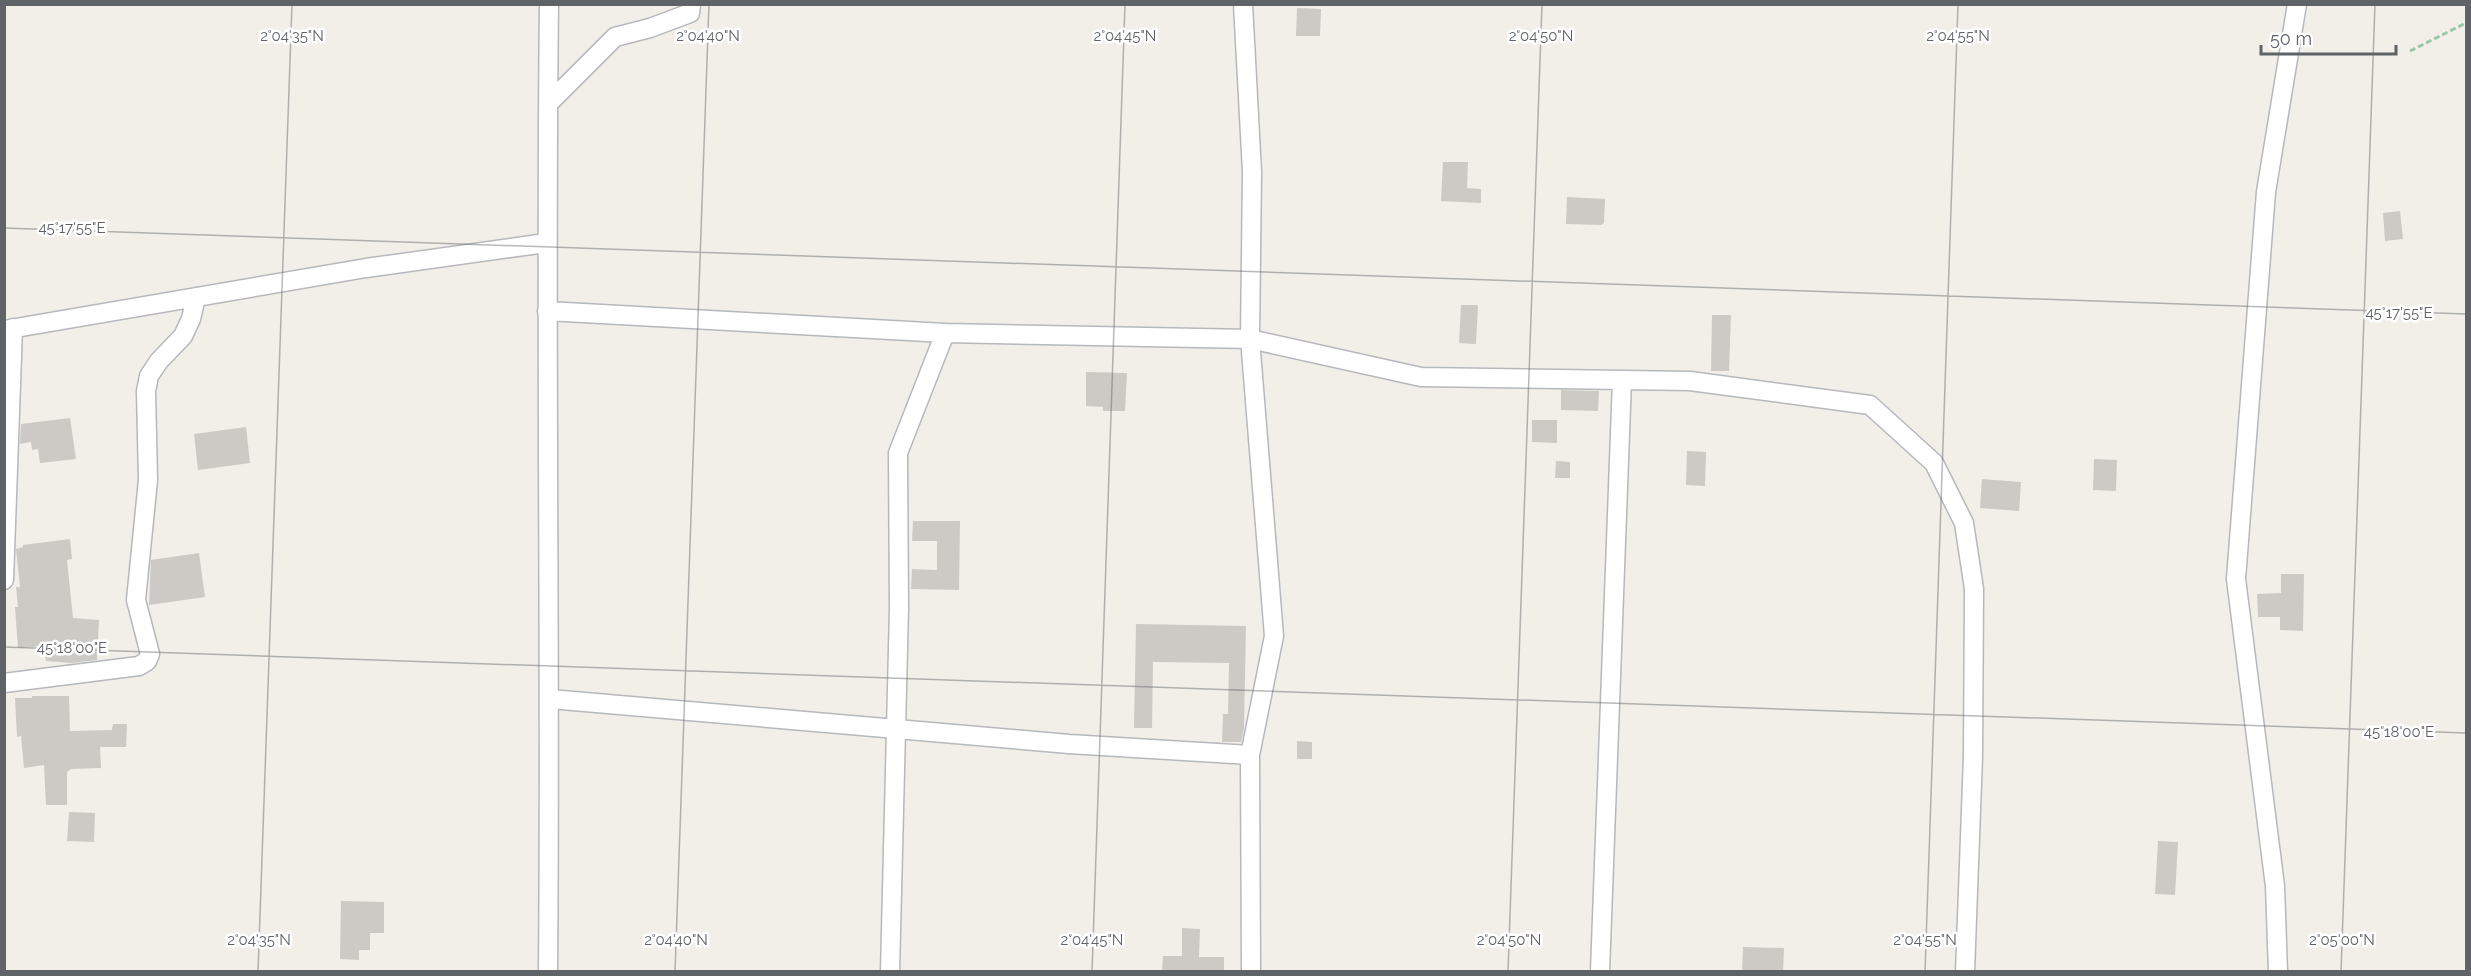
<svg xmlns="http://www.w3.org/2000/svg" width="2471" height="976" font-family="Raleway,sans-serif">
<rect width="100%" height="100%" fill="#f1efe8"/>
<path fill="#cccac5" d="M1297,8L1321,9L1320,36H1296Z
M1443,162H1468L1467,188L1481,189V203L1441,201Z
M1567,197L1605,199L1604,223L1601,225L1566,224Z
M2400,211L2403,239L2385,241L2383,213Z
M1461,305H1478L1476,344L1459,343Z
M1712,315H1731L1729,371H1711Z
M1086,372L1127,373L1125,411H1103V407L1086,406Z
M1561,390L1599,391L1598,411L1561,410Z
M70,418L76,459L40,463L38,449L32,450L31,442L20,444L21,424Z
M1532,420H1557V443L1532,442Z
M246,427L250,463L198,470L194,434Z
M1687,451L1706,452L1705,486L1686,485Z
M2094,459L2117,460L2116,491L2093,490Z
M1556,461L1570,462V478H1555Z
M1982,479L2021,482L2019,511L1980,508Z
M913,521H960L959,590L911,589L912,569L937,570V541H912Z
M70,539L72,559L67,560L73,618L99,620L97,660L72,663L46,661L44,646L18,648L15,607H18L16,587H20L16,549L23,547V545Z
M199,553L205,597L149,605L151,560Z
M2281,574H2304L2303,631L2280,630V617H2258L2257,594L2281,593Z
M1136,624L1246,626L1244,729L1241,742H1222L1223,714H1228L1229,663L1153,662L1152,728H1134Z
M32,696H69L70,731L112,730L113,724H127L126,747H100L101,768L71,769L67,772V805H46L44,765L24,768L21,736L17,737L15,698H32Z
M1297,741L1312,742V759H1297Z
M69,812L95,813L94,842L67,841Z
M2158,841L2178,842L2175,895L2155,894Z
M341,901L384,902V933H370V950H359V960L340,959Z
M1182,928L1200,929L1199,957H1224V972H1162L1163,956H1182Z
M1743,947L1784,948L1783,972H1742Z"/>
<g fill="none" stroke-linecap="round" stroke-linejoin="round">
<defs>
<path id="minor" d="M1243,4L1252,172L1250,339L1274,636L1250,755
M548,104L615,37L650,28L690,13L691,4
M547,311L945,333L1250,339L1421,377L1690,381L1870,405L1934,463L1964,523L1974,589L1973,756L1965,972
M4,330L366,268L546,243
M4,580L13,328
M4,683L139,666L147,661L150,654L136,600L148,480L146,391L149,376L159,361L183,336L191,319L196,297
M550,699L1069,744L1250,755L1251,972
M548,972C551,649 545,327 549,4
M890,972L899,608L898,453L945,333
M1600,972L1622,380
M2278,972L2275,886L2236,579L2266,192L2297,4"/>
</defs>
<use href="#minor" stroke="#b5b8bc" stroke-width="21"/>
<path stroke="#9cc7a9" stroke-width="3" stroke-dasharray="6 3" stroke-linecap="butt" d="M2410,51L2466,23"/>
<use href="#minor" stroke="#fff" stroke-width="18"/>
</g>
<path fill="none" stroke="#5f6368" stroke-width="1.5" stroke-opacity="0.45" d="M4,228L2466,314M4,647L2466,733M258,972L292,4M675,972L709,4M1092,972L1125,4M1508,972L1542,4M1925,972L1958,4M2341,972L2375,4"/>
<g font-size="15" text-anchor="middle" fill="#5f6368" stroke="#fff" stroke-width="5" stroke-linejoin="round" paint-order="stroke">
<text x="292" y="41">2°04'35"N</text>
<text x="708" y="41">2°04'40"N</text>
<text x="1125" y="41">2°04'45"N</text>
<text x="1541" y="41">2°04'50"N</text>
<text x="1958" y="41">2°04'55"N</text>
<text x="72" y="233">45°17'55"E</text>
<text x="2399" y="318">45°17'55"E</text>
<text x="72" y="653">45°18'00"E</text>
<text x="2399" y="737">45°18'00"E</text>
<text x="259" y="945">2°04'35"N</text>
<text x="676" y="945">2°04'40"N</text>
<text x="1092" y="945">2°04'45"N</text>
<text x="1509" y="945">2°04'50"N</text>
<text x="1925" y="945">2°04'55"N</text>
<text x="2342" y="945">2°05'00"N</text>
</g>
<rect width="2471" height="976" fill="none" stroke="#5f6368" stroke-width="12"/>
<path d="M2261 45v9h135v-9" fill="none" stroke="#5f6368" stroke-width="3"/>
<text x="2270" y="45" font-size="18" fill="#5f6368" stroke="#ffffff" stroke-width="4.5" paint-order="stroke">50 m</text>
</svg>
